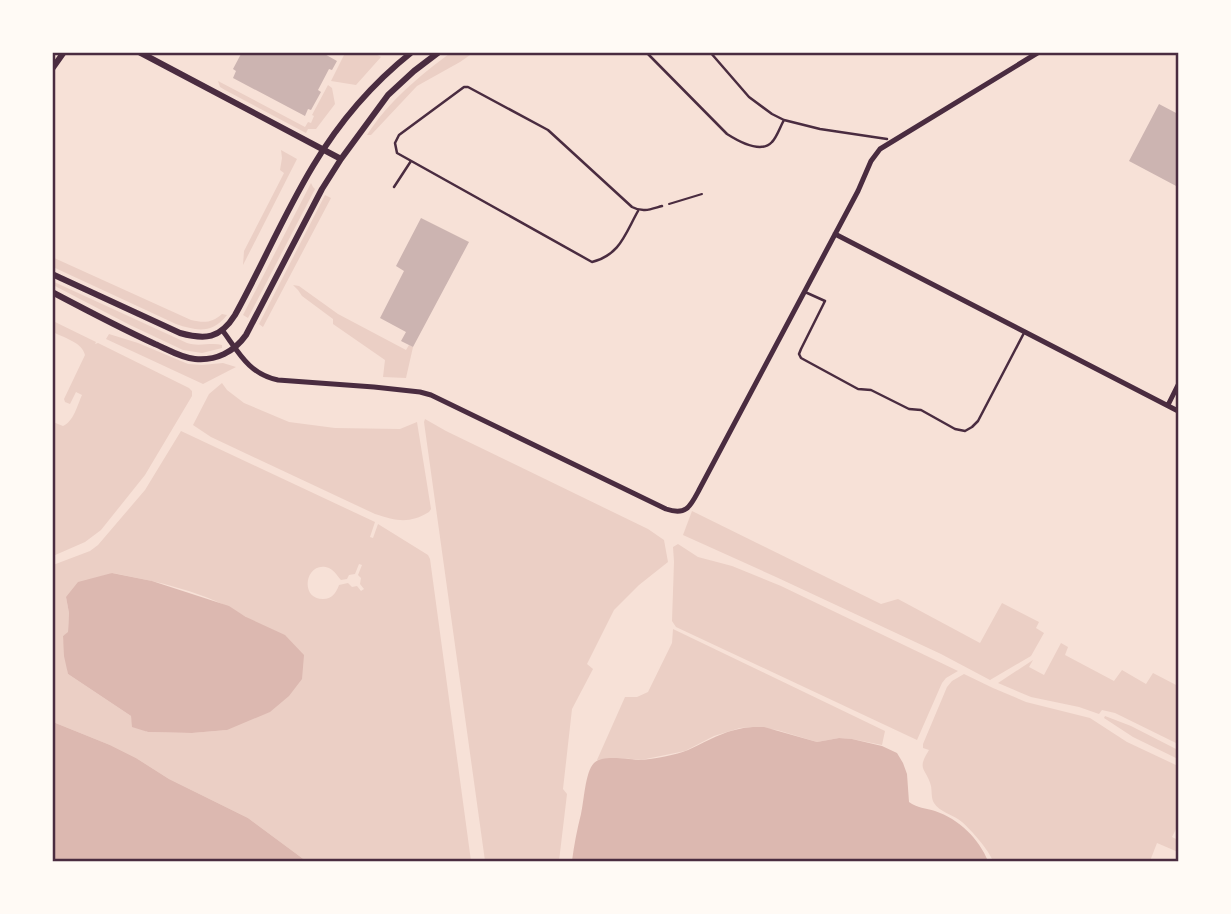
<svg xmlns="http://www.w3.org/2000/svg" width="1231" height="914" font-family="'Open Sans',sans-serif">
<rect width="100%" height="100%" fill="#f7e1d7"/>
<path fill="#ebcfc5" fill-rule="evenodd" d="M452,52L473,53L460,62L417,86L371,135H367C388,102 420,75 452,52Z
M345,53H374L381,57L356,85L331,81Z
M218,81L305,127L308,122L311,123L314,116L312,115L328,85L332,88L335,104L316,129H308L306,133L225,90L220,87Z
M281,150L297,159L243,265L244,251L282,177L284,173L280,170L282,158Z
M311,183L313,187L315,189L248,318L243,315Z
M325,195L331,198L263,327L259,324Z
M52,257L191,320C204,323 212,323 222,314L227,315C212,334 197,331 176,324L53,267Z
M52,281L187,343C199,347 211,342 222,345V348L202,353L183,350L130,325L53,285Z
M293,285L299,286L338,314L406,350L409,345L413,347L406,378L383,377L385,360L333,324V319L302,296L298,290Z
M53,321L96,342L95,344L98,343L189,388L192,391V396L145,475L101,530L85,542L53,556V422L63,426C74,421 77,406 82,395L76,392L70,404L65,402L64,399L85,355C82,342 64,338 53,332Z
M109,334L138,343L188,364L202,365L223,363L236,367L203,384L106,339Z
M222,383L227,390L244,403L289,422L335,428L400,429L417,422L431,509L429,512C409,524 397,521 375,514L211,437L193,425L209,394Z
M425,419L446,431L648,529L664,540L668,562L639,585L614,610L587,664L593,669L572,709L563,789L567,794L559,861H485L424,422Z
M181,431L375,522L370,537L373,538L378,524L428,555L430,559L471,861H306L248,818L169,779L136,758L110,745L53,722V565L90,551L98,545L145,490ZM359,564L362,565L358,575L361,578L360,584L364,589L361,591L357,586L352,587L348,583L339,585C336,593 332,599 323,599C298,599 306,559 329,568C335,571 338,577 341,580L347,579L349,575L355,574ZM112,573C156,581 207,592 246,617L227,730L192,733L147,732L132,721L131,716L68,674L63,636L68,633L69,613L66,597Z
M692,511L881,604L898,599L980,643L1002,603L1039,622L1036,628L1044,633L1031,656L990,680L941,654L776,577L683,535Z
M678,544L698,557L732,566L781,586L958,671L946,678L942,683L917,740L676,627L672,621L674,562L673,547Z
M673,629L885,731L882,745L852,739L839,738L817,742L777,730L753,727L740,728L714,736L685,751L641,760L621,758L597,760L625,697H637L648,692L672,643Z
M1061,643L1068,647L1065,655L1114,681L1122,670L1146,684L1153,673L1178,686V744L1115,713L1102,710L1099,714L1079,707L1031,697L998,683L1033,660L1029,667L1044,675Z
M964,674L993,688L1026,702L1090,718L1127,742L1178,766V825L1172,837L1178,840V852L1157,843L1150,861H993C988,849 972,831 962,822C954,815 939,812 934,803C931,798 932,791 931,786C926,767 916,771 929,750L923,748V744L947,687L952,681Z
M1105,716L1131,726L1178,750V759L1133,737L1104,718Z"/>
<path fill="#dcb8b0" d="M112,573L152,581L229,606L246,617L285,635L304,655L302,679L289,696L270,712L227,730L192,733L148,732L132,727L131,716L68,674L64,656L63,636L68,632L69,613L66,597L78,582Z
M53,722L110,745L136,758L169,779L248,818L306,861H53Z
M753,727H764L817,742L839,738L852,739L882,746L897,753L903,763L907,774L909,802C917,808 926,808 935,811C959,819 979,839 988,861H572C574,845 577,830 581,814C584,802 585,772 594,763C603,754 630,760 641,760C653,759 677,755 688,750C712,739 726,729 753,727Z"/>
<path fill="#ccb4b1" d="M242,52H321L337,61L332,70L329,69L318,90L321,92L311,110L308,109L305,116L233,78L236,71L233,69Z
M1159,104L1178,114V187L1129,161Z
M421,218L469,242L413,347L401,341L406,332L380,318L404,271L396,266Z"/>
<g fill="none" stroke-linecap="round" stroke-linejoin="round">
<path stroke="#4a2c40" stroke-width="2" d="M669,204L702,194"/>
<path stroke="#4a2c40" stroke-width="2.5" d="M646,52L727,134C738,141 761,154 772,142C777,137 780,127 784,120
M710,52L749,97L772,114L784,120L820,129L887,139
M394,187L411,161
M638,211C625,234 620,255 592,262L397,153L395,143L399,135L464,87H468L548,130L632,207C643,213 651,209 662,206
M805,292L825,301L801,349L799,354L801,358L858,389L871,390L909,409L921,410L955,429L965,431L972,427L978,421L1025,331"/>
<path stroke="#4a2c40" stroke-width="5" d="M835,234L1178,411
M223,331C239,353 249,374 278,380L374,387L420,392L431,395L666,509C686,516 690,507 699,490L858,191L871,161L880,149L1039,52
M1168,405L1178,385"/>
<path stroke="#4a2c40" stroke-width="6" d="M139,52L341,159
M52,69L64,52
M52,274L180,333C205,340 220,339 235,315C262,266 284,214 313,166C338,124 373,83 412,52
M52,292C86,310 120,328 155,344C167,349 181,358 195,359C216,361 234,352 246,335L322,189L341,159L388,95L414,71L439,52"/>
</g>
<rect width="1231" height="914" fill="none" stroke="#fffaf5" stroke-width="108"/>
<rect x="54" y="54" width="1123" height="806" fill="none" stroke="#4a2c40" stroke-width="2.5"/>
</svg>
